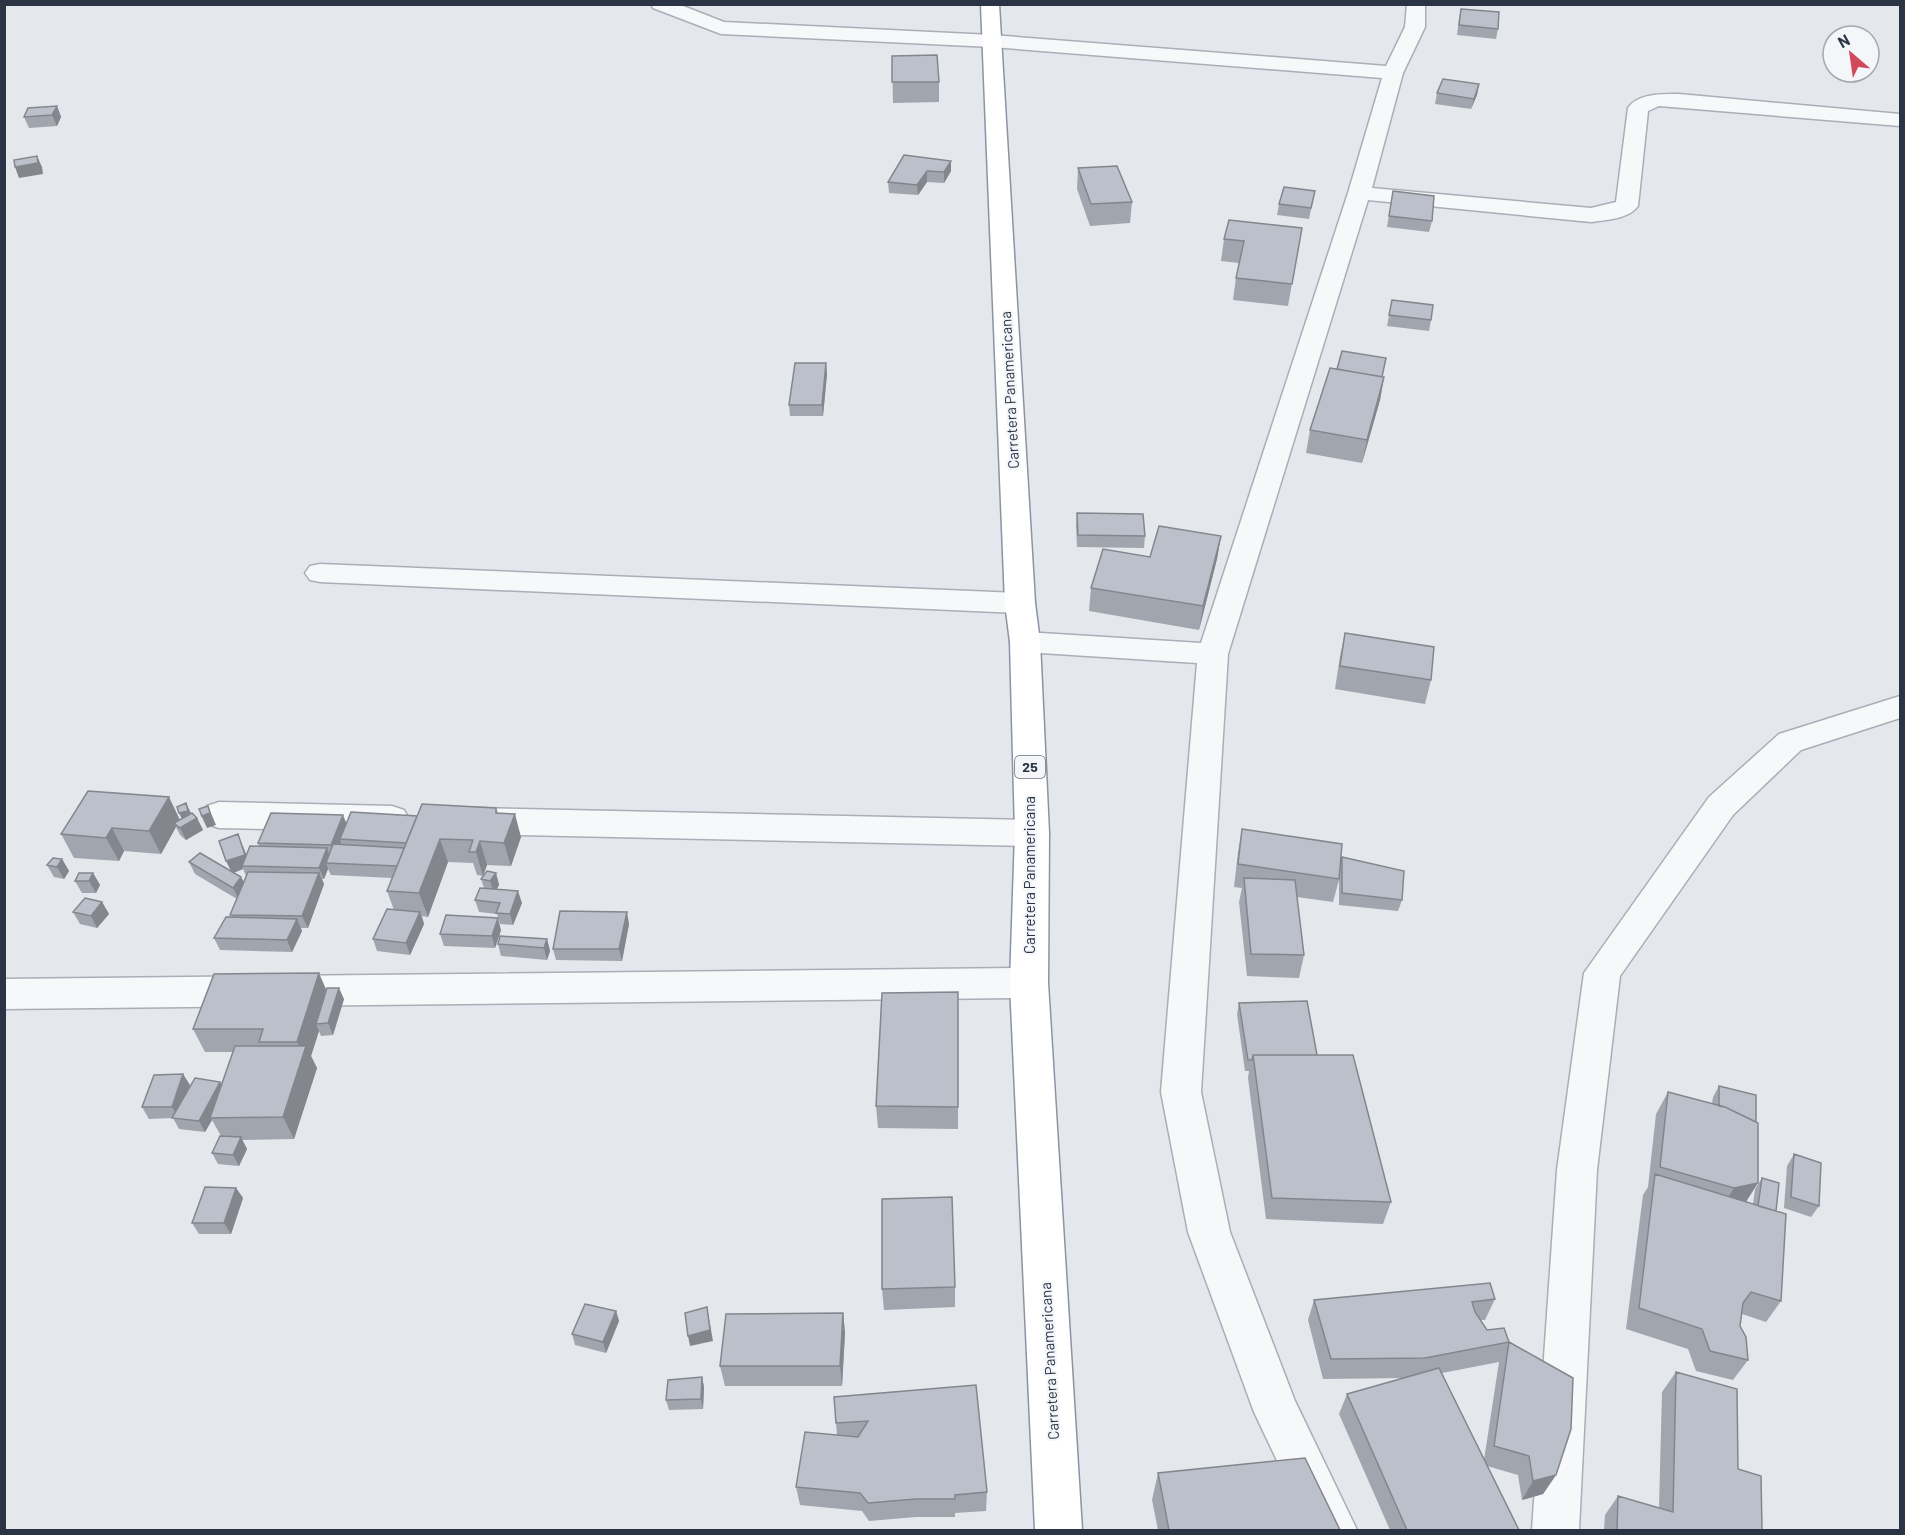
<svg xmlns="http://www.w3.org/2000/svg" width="1905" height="1535" font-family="Barlow,sans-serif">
<rect width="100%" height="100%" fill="#e4e7ec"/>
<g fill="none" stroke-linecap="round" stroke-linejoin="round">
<defs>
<path id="minor" d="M651,4H678L724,22L992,35L1386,66L1405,27L1407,4H1425V27L1403,73L1372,188L1591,208L1616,202L1628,108C1638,93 1663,94 1679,94L1900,114V126L1659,106L1648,111L1638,206C1629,219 1606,220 1591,222L1368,200L1228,654L1201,1092L1230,1232L1295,1401L1357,1530H1310L1254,1412L1188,1232L1161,1092L1197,663L1025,652L1014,649L1010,642L1014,635L1025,632L1201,643L1348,193L1382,78L992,47L721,34L653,8Z
M320,564L1020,593L1031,596L1035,603L1031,610L1020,613L320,582L310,580L305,573L310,566Z
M1900,696V718L1801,750L1733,815L1620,976L1597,1170L1579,1530H1532L1557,1170L1584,973L1709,797L1779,734Z
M219,802L392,806L404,810L409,819L404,828L392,832L219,828L207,824L202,815L207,806Z
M473,808L1032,820L1044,824L1049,833L1044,842L1032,846L473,834L461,830L456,821L461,812Z
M1029,968L1042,972L1048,983L1042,994L1029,998L4,1009V979Z"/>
<path id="trunk" d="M981,4H999L1035,603L1040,642L1049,833L1048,983L1082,1530H1035L1010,983L1015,833L1010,642L1005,603Z"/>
</defs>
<use href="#minor" stroke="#a9aeb7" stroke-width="3"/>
<use href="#trunk" stroke="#8b94a3" stroke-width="3"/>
<use href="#minor" fill="#f7f8fa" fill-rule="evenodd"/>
<use href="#trunk" fill="#fff" fill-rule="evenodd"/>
</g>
<path fill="#a1a5ae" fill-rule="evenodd" d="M1461,9L1498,29L1496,39L1457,35L1459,19Z
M892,56L939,82V102L893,103Z
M1479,84L1477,95L1471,109L1435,104L1437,93Z
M57,106L61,117L57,126L29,128L24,117Z
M904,155L951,171L944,183L927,182L918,195L889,193L888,182Z
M1078,168L1132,202L1130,223L1090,226L1077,189Z
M1315,191L1309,219L1277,215L1279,204Z
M1393,191L1432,221L1429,232L1387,227Z
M1302,228L1288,306L1233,300L1236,278L1239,263L1221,261L1224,239Z
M1392,300L1431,320L1429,331L1387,326Z
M826,363L827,374L823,416H790L789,405Z
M1384,377L1380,400L1362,463L1306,453L1310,430Z
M1077,513L1145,536L1144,548L1077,547L1076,525Z
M1221,536L1217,559L1199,630L1089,611L1091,588L1150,557Z
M1345,633L1431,680L1425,704L1335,689L1340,656Z
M496,808L498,813L521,837L511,866L487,865L483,876L477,875L473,863L448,862L428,917L422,916L424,924L410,955L377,951L373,939L394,910L387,891L392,878L331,875L328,869L324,879H322L324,884L308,928H301L302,931L292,952L220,950L214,938L232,917L230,915L237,899L195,874L189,862L231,871L243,846L246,854L259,847L258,843L346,823ZM243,869L246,876L244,882L241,877L234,873Z
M191,813L197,818L203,830L186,840L180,835L176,827L161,854L124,851L119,861L74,858L61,834L180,820Z
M1242,829L1340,864L1342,857L1402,900L1398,911L1339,905V880L1333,902L1297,897L1304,955L1299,978L1247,976L1239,902L1242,888L1234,887L1238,852Z
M62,859L69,871L64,879L54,877L47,865Z
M93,873L100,885L96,893H82L75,881Z
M496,873L499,885L497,889L522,903L513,925L500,924L497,914L479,912L475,900L484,888L481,879Z
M102,902L109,914L97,928L80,924L73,912Z
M629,924L622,961L556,960L553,949Z
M501,930L495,948L444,946L440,934Z
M547,939L550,951L547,960L501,956L498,944Z
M326,990L344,999L333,1035L321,1036L319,1031L311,1056L317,1068L294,1139L242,1140L247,1149L239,1166L218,1164L212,1153L221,1136L212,1120L205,1132L179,1129L173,1118L149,1119L142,1107L190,1085L188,1091L220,1082L222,1086L234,1052H205L193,1029Z
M958,992V1129L878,1128L876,1106Z
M1239,1003L1317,1055L1391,1202L1383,1224L1266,1219L1248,1078L1249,1071H1245L1237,1014Z
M1719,1086L1746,1202L1753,1204L1755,1189L1762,1178L1776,1211L1781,1301L1766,1322L1742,1314L1740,1326L1748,1360L1733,1380L1696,1371L1688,1349L1626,1329L1643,1195L1648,1187L1656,1114L1668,1092L1712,1104L1713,1097Z
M1794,1154L1819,1206L1811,1217L1784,1208L1787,1166Z
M236,1188L243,1198L231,1234H199L192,1223Z
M955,1287V1307L884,1310L882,1289Z
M1495,1299L1485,1320H1481L1487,1330L1504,1328L1556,1475L1543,1494L1522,1500L1518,1475L1487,1466L1519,1530H1390L1339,1414L1347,1394L1404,1378L1323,1379L1308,1320L1314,1300ZM1499,1362L1484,1460L1442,1373Z
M616,1311L619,1321L606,1353L575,1345L572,1334Z
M843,1313L845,1333L842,1386H725L720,1366Z
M1676,1372L1738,1469L1762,1530H1604L1605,1515L1618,1496L1659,1508L1662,1392Z
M702,1377L704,1387L703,1409L669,1410L666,1400Z
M834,1397L987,1492L986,1511L955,1513V1517H916L869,1521L862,1511L800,1505L796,1487L837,1435Z
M1158,1473L1340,1530H1158L1152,1500Z"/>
<path fill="#83868d" d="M1479,84L1477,95L1471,109L1474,99Z
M57,106L61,117L57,126L52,115Z
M37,156L42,167L43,174L19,178L15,167Z
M951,161V171L944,183V172Z
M927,171V182L918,195L917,185Z
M826,363L827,374L823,416L822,405Z
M1384,377L1380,400L1362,463L1367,440Z
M1221,536L1217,559L1199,630L1203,606Z
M169,797L180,820L174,823L176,827L161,854L149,831Z
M186,803L192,815L197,818L203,830L186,840L180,828L185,825L179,813Z
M208,806L216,825L207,828L202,816Z
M515,814L521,837L511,866L504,843Z
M343,815L348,827L340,839L341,843L336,856L331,845Z
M112,828L124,851L119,861L106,838Z
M238,834L251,867L250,866H242L243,869L232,873L226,861Z
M440,839L448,862L428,917L419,893Z
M480,841L487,865L483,876L476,852Z
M327,848L331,860L326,863L328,869L324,879L319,868Z
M62,859L69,871L64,879L57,867Z
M93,873L100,885L96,893L89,881Z
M319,873L324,884L308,928L302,916Z
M496,873L499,885L494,893L490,881Z
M241,877L247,889L239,900L233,888Z
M518,891L522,903L513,925L510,914Z
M102,902L109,914L97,928L91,916Z
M420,912L424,924L410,955L406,943Z
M627,912L629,924L622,961L619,949Z
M498,918L501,930L495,948L492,936Z
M297,919L302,931L292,952L287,940Z
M547,939L550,951L547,960L544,948Z
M319,973L329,996L316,1024L319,1031L311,1056L317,1068L294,1139L283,1117L303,1054L297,1042Z
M339,988L344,999L333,1035L328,1023Z
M183,1074L190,1085L179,1118L172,1107Z
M220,1082L226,1094L210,1118L212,1120L205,1132L199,1121Z
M241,1137L247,1149L239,1166L233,1155Z
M1758,1183L1744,1205L1720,1210L1734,1188Z
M236,1188L243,1198L231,1234L224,1223Z
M707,1307L713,1341L690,1346L688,1336Z
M616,1311L619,1321L606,1353L603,1342Z
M843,1313L845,1333L842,1386L840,1366Z
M702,1377L704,1387L703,1409L701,1399Z
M1556,1475L1543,1494L1522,1500L1533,1481Z"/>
<path fill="#bbc0ca" stroke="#83868d" stroke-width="1.5" d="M1461,9L1499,12L1498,29L1459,25Z
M937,55L939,82H892V56Z
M1443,79L1479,84L1474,99L1437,93Z
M57,106L52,115L24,117L28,108Z
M904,155L951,161L944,172L927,171L917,185L888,182Z
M37,156L38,163L15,167L14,160Z
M1117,166L1132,202L1091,204L1078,168Z
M1284,187L1315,191L1311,208L1279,204Z
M1393,191L1434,196L1432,221L1389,216Z
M1229,220L1302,228L1292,284L1236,278L1244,241L1224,239Z
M1392,300L1433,305L1431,320L1389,315Z
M1342,351L1386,358L1382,377L1337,369Z
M795,363H826L822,405H789Z
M1330,368L1384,377L1367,440L1310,430Z
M1077,513L1143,514L1145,536L1078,535Z
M1159,526L1221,536L1203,606L1091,588L1103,549L1150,557Z
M1345,633L1434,647L1431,680L1340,666Z
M88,791L169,797L149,831L112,828L106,838L61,834Z
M186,803L188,811L179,813L177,807Z
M422,804L496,808V813L515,814L504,843L480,841L476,852H469L473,840L440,839L419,893L387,891Z
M208,806L210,813L202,816L199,809Z
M351,812L417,816L406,843L340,839Z
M192,813L197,818L180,828L174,823Z
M271,813L343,815L331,845L258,843Z
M1242,829L1342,844L1339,879L1238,864Z
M238,834L245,855L226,861L219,841Z
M333,844L404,848L397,866L326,863Z
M250,846L327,848L319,868L242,866Z
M200,853L241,877L233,888L189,862Z
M1342,857L1404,871L1402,900L1342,893Z
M53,858L62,859L57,867L47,865Z
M487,871L496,873L490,881L481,879Z
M248,872L319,873L302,916L230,915Z
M79,873H93L89,881H75Z
M1244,878L1295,880L1304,955L1251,954Z
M480,888L518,891L510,914L496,913L500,903L475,900Z
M85,898L102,902L91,916L73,912Z
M387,909L420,912L406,943L373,939Z
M560,911L627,912L619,949H553Z
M446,915L498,918L492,936L440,934Z
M226,917L297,919L287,940L214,938Z
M500,936L547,939L544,948L498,944Z
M319,973L297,1042H259L263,1029H193L214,974Z
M327,988H339L328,1023L316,1024Z
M958,992V1107L876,1106L882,993Z
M1307,1001L1317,1055H1253L1252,1060H1248L1239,1003Z
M235,1046H306L283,1117L210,1118Z
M1253,1055H1353L1391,1202L1272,1198Z
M183,1074L172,1107H142L154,1075Z
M195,1078L220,1082L199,1121L172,1118Z
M1719,1086L1756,1095V1122L1725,1107L1719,1106Z
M1668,1092L1725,1107L1758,1123V1183L1734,1188L1660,1167Z
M220,1136L241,1137L233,1155L212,1153Z
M1794,1154L1821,1163L1819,1206L1791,1197Z
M1655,1174L1786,1214L1781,1301L1751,1292L1743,1303L1740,1326L1746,1337L1748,1360L1710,1351L1702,1329L1639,1308Z
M1762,1178L1779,1183L1776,1211L1758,1206Z
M205,1187L236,1188L224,1223H192Z
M952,1197L955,1287L882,1289V1199Z
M1490,1283L1495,1299L1472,1302L1475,1312L1487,1330L1504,1328L1509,1342L1425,1358L1331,1359L1314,1300Z
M585,1304L616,1311L603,1342L572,1334Z
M707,1307L710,1330L688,1336L685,1313Z
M843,1313L840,1366H720L726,1314Z
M1509,1342L1573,1378L1571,1429L1556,1475L1533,1481L1529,1456L1494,1446Z
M1439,1368L1519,1530H1407L1347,1394Z
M1676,1372L1737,1389L1738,1469L1761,1476L1762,1530H1617L1618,1496L1673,1512Z
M702,1377L701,1399L666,1400L668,1380Z
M976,1385L987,1492L955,1495V1499H916L868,1503L860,1493L796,1487L805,1432L858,1437L868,1421L836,1423L834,1397Z
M1305,1458L1340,1530H1169L1158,1473Z"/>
<g text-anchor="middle" stroke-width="4.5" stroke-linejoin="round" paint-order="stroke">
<rect fill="#f4f6f9" stroke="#676e7b" stroke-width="1.5" x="1015" y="756" width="30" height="22" rx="4.5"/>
<g font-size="14" font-weight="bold" fill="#2b3445">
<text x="1030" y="772">25</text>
</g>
<g font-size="15" fill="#2b3445" stroke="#f4f6f9">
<text transform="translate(1010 390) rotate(-93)" y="5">Carretera Panamericana</text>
<text transform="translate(1030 875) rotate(-90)" y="5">Carretera Panamericana</text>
<text transform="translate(1050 1361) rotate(-93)" y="5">Carretera Panamericana</text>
</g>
</g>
<rect width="1905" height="1535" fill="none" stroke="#2b3445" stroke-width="12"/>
<g transform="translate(1851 54) rotate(331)"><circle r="28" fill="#f4f6f9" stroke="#a4a8b1" stroke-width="1.5"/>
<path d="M0-4.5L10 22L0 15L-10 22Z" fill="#d1495b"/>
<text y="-9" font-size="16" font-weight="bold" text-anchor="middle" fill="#2b3445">N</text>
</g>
</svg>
